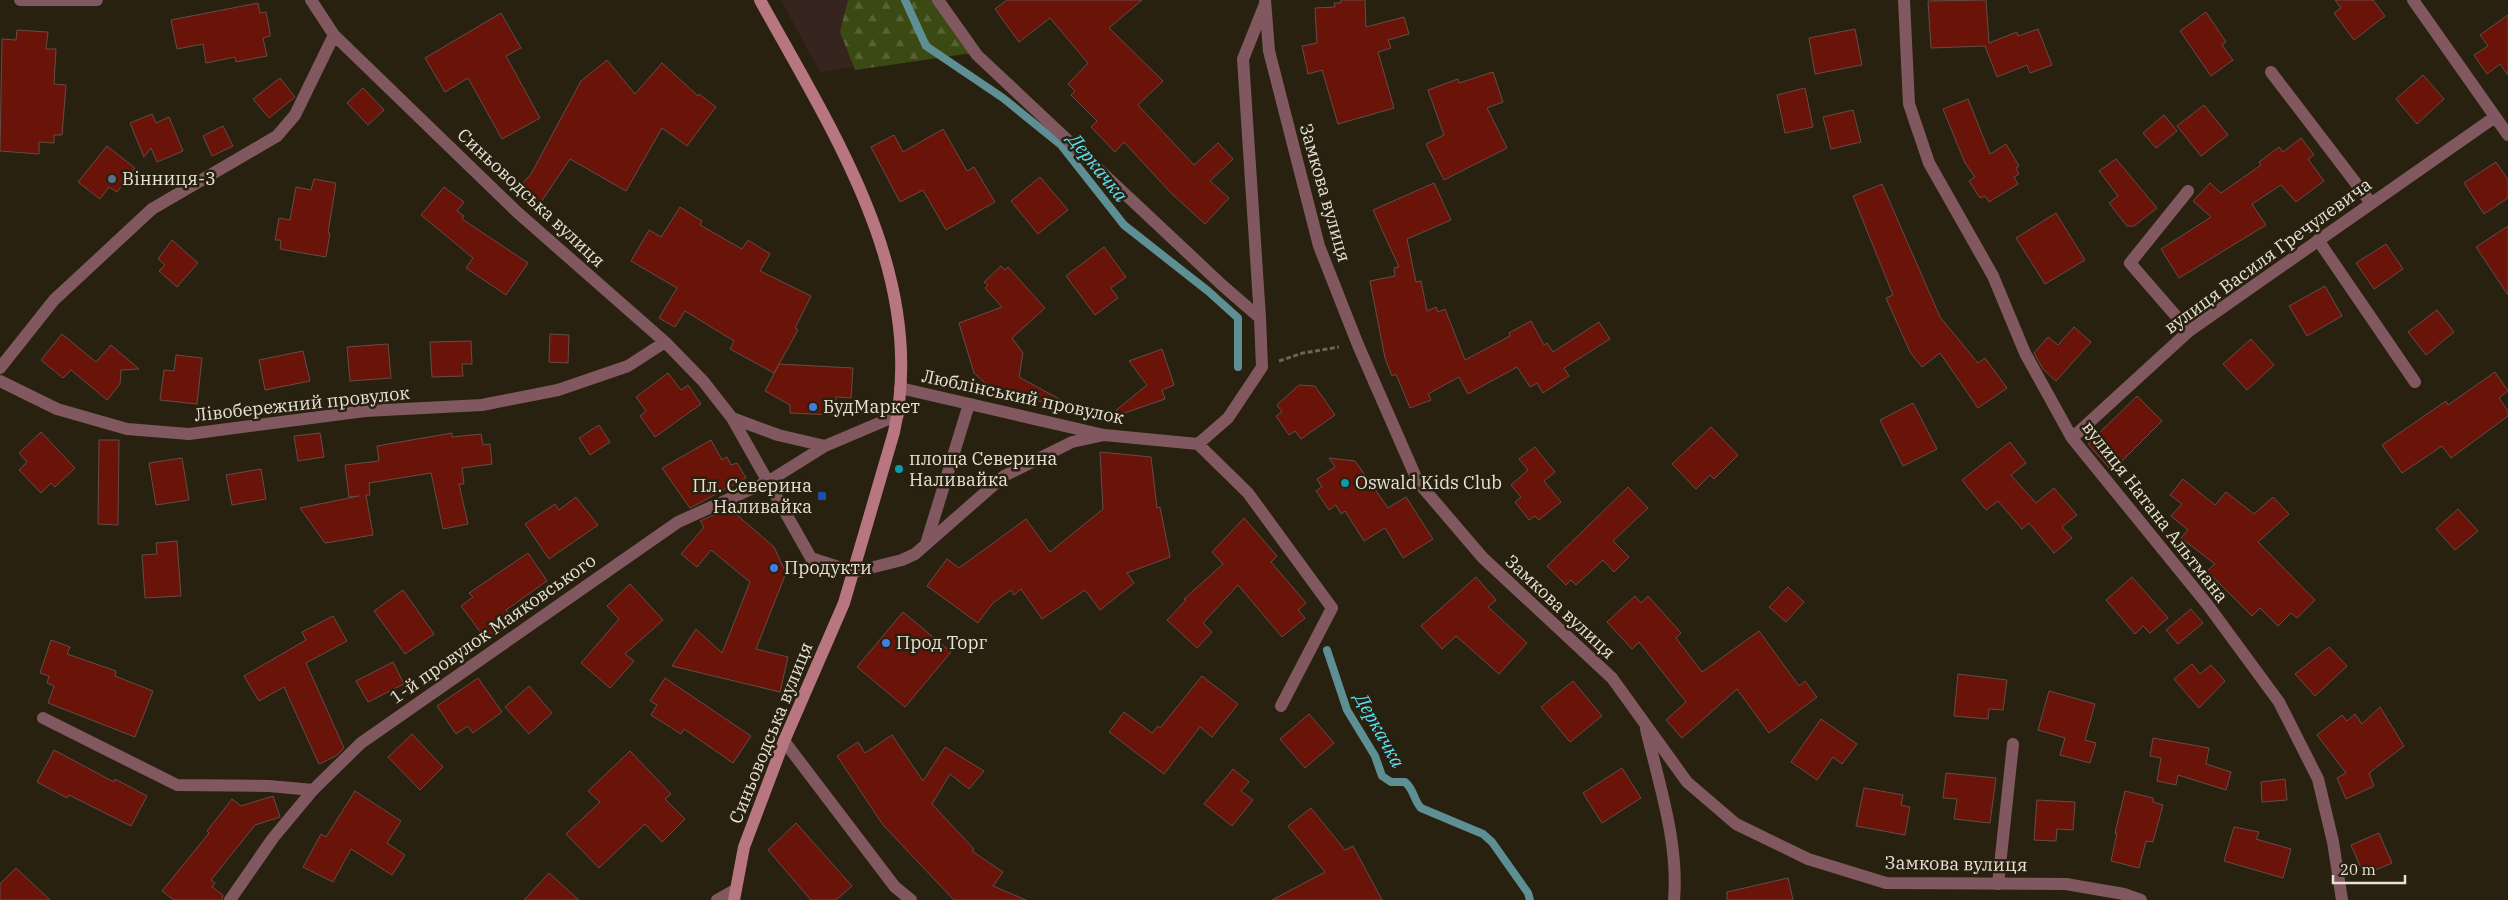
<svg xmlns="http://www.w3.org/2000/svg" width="2508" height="900" font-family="'IBM Plex Serif',serif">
<defs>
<pattern id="forest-firs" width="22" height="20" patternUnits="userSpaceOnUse" patternTransform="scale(1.25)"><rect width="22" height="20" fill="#3b4913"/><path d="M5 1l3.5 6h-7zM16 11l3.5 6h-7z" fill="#576335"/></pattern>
</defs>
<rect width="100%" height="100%" fill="#29210f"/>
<path fill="#36241e" d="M781,0H883L915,57L820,72Z"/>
<path fill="url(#forest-firs)" d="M848,0H934L972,53L855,70L840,32Z"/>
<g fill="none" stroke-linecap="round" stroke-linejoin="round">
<path stroke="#5d8f95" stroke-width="8" d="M905,0L926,46L1003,98L1061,145L1124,225L1208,291L1238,318V367
M1327,650L1347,710L1375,756L1382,776L1391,782H1405C1414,789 1413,799 1421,808L1483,834L1492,842L1528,893L1530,900"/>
</g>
<path fill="#6a1308" stroke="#644c48" d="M1007,0H1142L1109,28L1163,81L1138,105L1194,165L1218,143L1233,159L1210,181L1229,198L1205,224L1171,193L1124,142L1115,152L1091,127L1097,121L1071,95L1075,91L1068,84L1088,63L1050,18L1019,42L995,9Z
M1341,0H1365L1366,27L1404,17L1409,34L1388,40L1391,48L1378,52L1394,108L1338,124L1322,70L1308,74L1302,46L1317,43L1315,8L1335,7L1334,3H1341Z
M1986,0L1989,43L2017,32L2018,36L2038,29L2052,65L2030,73L2027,65L1997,77L1985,46L1931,48L1928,1Z
M2335,0H2373L2385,16L2354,40L2334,13L2341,8Z
M258,3L260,13L266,12L270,32V36L263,38L267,56L236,62L235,57L206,63L203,44L177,49L171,20Z
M2206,12L2226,42L2222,45L2233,60L2211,76L2180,31Z
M501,13L521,48L506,56L540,118L502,139L468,78L445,92L425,58Z
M2508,15V75L2500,64L2487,74L2474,55L2488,46L2480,35Z
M1855,29L1862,65L1815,74L1809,38Z
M17,30L48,32L46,49H56L54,84L66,85L62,135H54V143L39,142V154L0,151L2,39L16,40Z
M607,60L635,94L662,63L698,96L699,94L716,107L687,146L662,128L626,191L570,159L537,208L516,190L531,174L581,81Z
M1493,72L1503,102L1487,108L1507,148L1444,180L1426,144L1444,135L1428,90L1458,79L1459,83Z
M2423,75L2444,99L2417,124L2396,99Z
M280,78L295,97L269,118L253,99Z
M363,88L384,110L368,125L347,103Z
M1805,88L1813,127L1785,133L1777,95Z
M1968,99L1990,154L2006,144L2019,166L2016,168L2019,174L2014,177L2018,184L1989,202L1985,196L1980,198L1969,181L1975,177L1965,163L1943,109Z
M2204,105L2228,135L2201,156L2177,126Z
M1853,110L1861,142L1831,149L1823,117Z
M152,114L156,123L169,117L183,151L157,162L151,148L144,157L130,123Z
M2164,115L2177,131L2156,148L2143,133Z
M223,126L233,146L212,156L203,136Z
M943,129L967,171L974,167L995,202L946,230L923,190L900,202L871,147L894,135L903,152Z
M2301,138L2314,155L2308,159L2324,181L2296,202L2281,185L2252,204L2266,225L2179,278L2161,249L2211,217L2193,201L2210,183L2221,193L2261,165L2259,162L2279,147L2283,152Z
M107,146L135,168L117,192L109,187L100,199L78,182Z
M2116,159L2157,208L2134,226H2127L2109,203L2118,196L2099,171Z
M2496,162L2508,180V198L2484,214L2464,183Z
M1040,177L1068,210L1038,234L1011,201Z
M314,179L336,183L328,233H330L326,257L280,249L281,240H275L279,218L290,220L296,187L311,190Z
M1434,183L1451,220L1407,239L1416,282L1421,281L1427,311L1436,307L1438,312L1445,309L1465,360L1510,336L1509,333L1531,321L1544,345L1547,343L1553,352L1599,322L1610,339L1564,368L1569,376L1543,393L1537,383L1530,387L1517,367L1468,394L1459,377L1428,394L1431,400L1410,408L1396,374L1392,376L1385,358L1370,281L1395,276L1394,268L1399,267L1373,210Z
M1882,184L1940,317L1978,363L1985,358L2007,388L1978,408L1940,353L1922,367L1910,352L1886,298L1893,295L1853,196Z
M444,187L464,202L457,211L464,216L462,219L528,263L506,295L466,268L473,258L421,215Z
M680,207L702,221L700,225L742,249L748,240L770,254L760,271L811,296L795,328L798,330L774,373L730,349L734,341L685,311L675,327L659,318L677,288L631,261L649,230L661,237Z
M2056,213L2085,260L2045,284L2016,238Z
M2508,226V295L2476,247Z
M172,240L198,263L177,287L159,271L165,265L158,259Z
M2386,244L2403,269L2374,289L2356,263Z
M1104,247L1126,277L1111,288L1118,298L1095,315L1066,276Z
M1001,266L1005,270L1008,267L1045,308L1012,338L1023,353L1019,377L1063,401L1061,406L994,391L974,373L959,323L1002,307L985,288L988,285L984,282Z
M2325,286L2342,316L2307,336L2289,306Z
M2437,310L2454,332L2426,355L2408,332Z
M2074,327L2091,342L2056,381L2043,369L2034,353L2048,337L2058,345Z
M62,334L96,362L111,345L139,369L121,370L120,384L107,400L71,370L63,378L41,360Z
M550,334L569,335L568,363L549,362Z
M2251,339L2274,365L2247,390L2223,364Z
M471,341L472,364H462L463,376L432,377L430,342Z
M388,344L391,378L350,381L347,347Z
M1162,349L1174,385L1162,390L1165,399L1110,418L1109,416L1147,385L1129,361Z
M303,351L310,381L265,390L259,360Z
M176,355L202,358L197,404L160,400L164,370L174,371Z
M779,364L853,368L851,398L836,397L835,415L790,413V405L765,391Z
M2495,372L2508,391L2499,398L2508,411V416L2451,458L2442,446L2402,473L2382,445L2446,401L2448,405Z
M668,373L681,390L688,385L701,404L655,437L640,416L646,411L636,397Z
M1299,385L1315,386L1335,415L1301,439L1295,431L1289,435L1276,416L1282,412L1277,405Z
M2137,396L2162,421L2112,471L2088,444Z
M1913,403L1937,449L1903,466L1880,420Z
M599,425L610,442L590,455L579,438Z
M1711,427L1738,455L1714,479L1710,475L1696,489L1672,464Z
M41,432L75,468L55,487L51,483L41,493L19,470L27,462L19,453Z
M320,433L324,457L298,461L294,436Z
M452,433V437L481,434L483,445L490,444L492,464L462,468L464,484H459L468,524L443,529L431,473L369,483L370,495H366L373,535L325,543L300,508L359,496L349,497L345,465L379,461L377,446Z
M99,440H119L118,525L98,524Z
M711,440L722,460L727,457L731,465L737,463L746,478L690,508L662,468Z
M2010,442L2026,463L2011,475L2036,503L2054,488L2077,515L2062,527L2072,538L2054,553L2029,523L2022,529L1998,501L1986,510L1962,480Z
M1535,447L1555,472L1544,481L1561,502L1539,520L1535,516L1529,520L1515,502L1521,497L1511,485L1528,470L1519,459Z
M1100,452L1151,457L1157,508L1160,507L1170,557L1127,573L1134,583L1100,610L1085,590L1042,619L1021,589L1014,595L1011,590L993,603L978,623L927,586L947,559L959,568L1026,519L1050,552L1103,509Z
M182,458L189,500L156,505L149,463Z
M1329,458L1355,461L1388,508L1406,497L1433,539L1403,558L1385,528L1364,541L1345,511L1341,514L1336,505L1329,510L1316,491L1322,487L1317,479L1335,467Z
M261,469L266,499L232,505L226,475Z
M2183,479L2215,505L2226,492L2254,514L2273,497L2289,514L2258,542L2315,600L2297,618L2291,613L2278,626L2260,608L2252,616L2207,571L2215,564L2181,538L2188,530L2171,516L2182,504L2170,495Z
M1628,487L1648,508L1613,541L1629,557L1614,572L1603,560L1576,585L1571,580L1566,585L1547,566Z
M576,497L598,525L549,559L525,524L555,504L559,510Z
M729,508L774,547L786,573L756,649L788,657L780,692L672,666L696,629L722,653L750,582L711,550L697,567L681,554L704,527L700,521Z
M2458,509L2478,531L2455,550L2436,529Z
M1244,518L1277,556L1271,562L1306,603L1298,610L1305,618L1282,637L1238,585L1203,623L1212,632L1197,648L1167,620L1186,600L1184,599L1223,564L1212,552Z
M177,541L181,596L145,598L142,555L157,554L156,543Z
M528,553L547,581L506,610L514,621L487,641L461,606L473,597L469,593Z
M1476,577L1496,600L1488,607L1527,643L1499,674L1456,636L1442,649L1421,626Z
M2132,577L2168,618L2150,633L2143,626L2135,634L2106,600Z
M630,584L663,620L625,654L634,661L610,688L581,663L619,619L607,606Z
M1788,587L1804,602L1786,622L1769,607Z
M403,590L434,634L405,654L374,611Z
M1635,596L1641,603L1648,596L1681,633L1676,638L1702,672L1759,631L1799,686L1805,681L1817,697L1769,733L1737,689L1682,738L1666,720L1686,702L1639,642L1632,649L1607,622Z
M2191,609L2203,623L2178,644L2166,630Z
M903,612L951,652L905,707L857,667Z
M333,616L347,641L306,663L344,748L336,756L319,764L284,687L259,701L244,676L306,640L302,632Z
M51,640L70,647L67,654L116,671L115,676L153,691L135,737L48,703L54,686L47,683L49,676L40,673Z
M2329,647L2347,666L2315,696L2295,674Z
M393,662L404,684L368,702L356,681Z
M2192,664L2200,674L2211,665L2225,681L2199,708L2174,679Z
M1958,674L2007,680L2003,710L1989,709L1988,719L1954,716Z
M1202,676L1238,704L1212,737L1200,727L1164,774L1109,732L1124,712L1152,733L1158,726L1160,728Z
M478,678L502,712L473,733L468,726L456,734L437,706Z
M665,678L751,736L733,763L684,729L681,734L651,715L657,705L650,701Z
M1573,681L1602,716L1570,742L1541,707Z
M529,686L552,713L529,734L505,707Z
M2049,691L2095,704L2085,740L2096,743L2090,763L2060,755L2065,738L2038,730Z
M2380,707L2404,746L2369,773L2374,786L2346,799L2337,778L2346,773L2317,735L2342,715L2347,721L2355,714L2362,724Z
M1309,714L1334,743L1305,768L1280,739Z
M1821,719L1857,744L1842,764L1833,757L1817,780L1791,762Z
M412,734L443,767L420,790L388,757Z
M892,735L923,781L945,747L984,771L969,789L950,774L932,804L974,849L972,851L1003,872L993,886L1026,900H954L883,825L837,756L858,742L865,753Z
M2153,738L2209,748L2206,764L2231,772L2226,790L2178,775L2176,785L2157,781L2161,758L2150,756Z
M54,750L114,782L115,779L147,796L131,826L69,795L67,798L37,782Z
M630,751L671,794L665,799L685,819L662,842L645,824L599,868L566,834L600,802L588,791Z
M1622,768L1641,798L1602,823L1583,793Z
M1233,769L1249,782L1241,791L1253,800L1232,826L1204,804Z
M1946,773L1996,778L1990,823L1954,819L1957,799L1943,798Z
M2285,779L2287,800L2262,802L2261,782Z
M1864,788L1903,795L1901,805L1910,807L1905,835L1856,826Z
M355,791L401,821L387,843L405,855L392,875L351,849L333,882L303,867L321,834L326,837Z
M2125,791L2153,798V802L2163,805L2153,842L2146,841L2139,868L2111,861L2117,833H2115Z
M273,796L280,817L255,825L211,880L215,883L212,887L223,895L222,900H174L162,891L209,833L207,831L232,799L241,806Z
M2037,800L2075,802L2073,830L2057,829L2056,841L2034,840Z
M1311,808L1345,850L1353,846L1382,900H1272L1325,872L1288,826Z
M796,823L852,886L836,900H811L768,850Z
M2234,827L2259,832L2256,839L2291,849L2283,878L2224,861Z
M2379,833L2392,863L2364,875L2351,845Z
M16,868L50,900H0V884Z
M549,873L579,900H524Z
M1788,878L1793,900H1727V892Z"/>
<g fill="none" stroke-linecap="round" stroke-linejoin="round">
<path stroke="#6a6454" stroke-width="3" stroke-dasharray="5 2.5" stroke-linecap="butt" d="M1279,361L1303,353L1339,347"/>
<path stroke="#81585f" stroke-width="12" d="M2271,72L2371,203
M2188,191L2130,263L2189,331
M2318,240L2415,382
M1260,318L1243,59L1265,4
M926,544L969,404
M43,718L177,785L269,786L313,790
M1998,884L2013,744"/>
<path stroke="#81585f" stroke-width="12" d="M20,0H97
M311,0L334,35L517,212L665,342L703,381L732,418L811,558L854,572L902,560L915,554L1004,476L1072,442L1104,435
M1265,0L1269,51L1319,246L1358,345L1418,482L1483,558L1612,678L1687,782L1736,824L1808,859L1886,883L2066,884L2124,894L2141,900
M1904,0L1909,104L1929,163L1993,276L2025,353L2072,438L2207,604L2279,702L2318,779L2333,842L2342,900
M2413,0L2508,135
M0,368L54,300L152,209L277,136L295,115L334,35
M0,381L57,409L127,429L189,434L365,411L482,405L558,390L628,366L665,342
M900,388L1104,435L1198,444L1228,418L1262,367L1260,318L1222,285L977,55L938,0
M732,418L778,435L825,446
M2072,438L2189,331L2495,117
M1198,444L1248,493L1332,608L1281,706
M1646,729C1659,784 1679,843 1674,900
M784,741L895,887L911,900
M230,900L273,838L313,790L361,743L678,522L769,481L825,446L898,415
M717,900L735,890"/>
<path stroke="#b87681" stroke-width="12" d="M734,900L744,847L784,741L844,603L894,432C929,276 832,131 760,0"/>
</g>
<circle fill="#5c6f8a" stroke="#29210f" stroke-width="2" cx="112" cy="179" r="5"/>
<g fill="#3f7fe0" stroke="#29210f" stroke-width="2">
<circle cx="813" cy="407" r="5"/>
<circle cx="774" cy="568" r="5"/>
<circle cx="886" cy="643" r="5"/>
</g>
<g fill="#0f9aa8" stroke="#29210f" stroke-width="2">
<circle cx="899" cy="469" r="5"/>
<circle cx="1345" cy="483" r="5"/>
</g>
<rect fill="#1a4fb4" stroke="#29210f" stroke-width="2" x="817" y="491" width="10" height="10" rx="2.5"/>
<g text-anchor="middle" stroke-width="5" stroke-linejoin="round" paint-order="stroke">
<g font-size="18" fill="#e7e2d7" stroke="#29210f" text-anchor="start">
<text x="122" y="185">Вінниця-3</text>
<text x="823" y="413">БудМаркет</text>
<text x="909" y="465">площа Северина<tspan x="909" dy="21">Наливайка</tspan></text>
<text x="1355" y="489">Oswald Kids Club</text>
<text x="812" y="492" text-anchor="end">Пл. Северина<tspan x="812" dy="21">Наливайка</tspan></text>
<text x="784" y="574">Продукти</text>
<text x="896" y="649">Прод Торг</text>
</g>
<g font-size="18" fill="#e7e2d7" stroke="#29210f">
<text transform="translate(1325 193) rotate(74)" y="6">Замкова вулиця</text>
<text transform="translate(531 198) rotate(43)" y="6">Синьоводська вулиця</text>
<text transform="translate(2268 256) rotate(-36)" y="6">вулиця Василя Гречулевича</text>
<text transform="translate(1023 397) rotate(12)" y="6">Люблінський провулок</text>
<text transform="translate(302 404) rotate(-6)" y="6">Лівобережний провулок</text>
<text transform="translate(2155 512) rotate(52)" y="6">вулиця Натана Альтмана</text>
<text transform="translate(1560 607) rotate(43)" y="6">Замкова вулиця</text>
<text transform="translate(493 629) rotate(-35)" y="6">1-й провулок Маяковського</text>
<text transform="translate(771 733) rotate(-68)" y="6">Синьоводська вулиця</text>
<text transform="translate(1956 864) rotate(1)" y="6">Замкова вулиця</text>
</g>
<g font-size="19" font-style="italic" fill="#5ae2fc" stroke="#29210f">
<text transform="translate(1098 167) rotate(51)" y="7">Деркачка</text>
<text transform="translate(1380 730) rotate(61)" y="7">Деркачка</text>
</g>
</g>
<path d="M2333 875v8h72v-8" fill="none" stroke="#e7e2d7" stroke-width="2.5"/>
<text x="2340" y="875" font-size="15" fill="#e7e2d7" stroke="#29210f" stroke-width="4" paint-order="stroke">20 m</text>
</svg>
